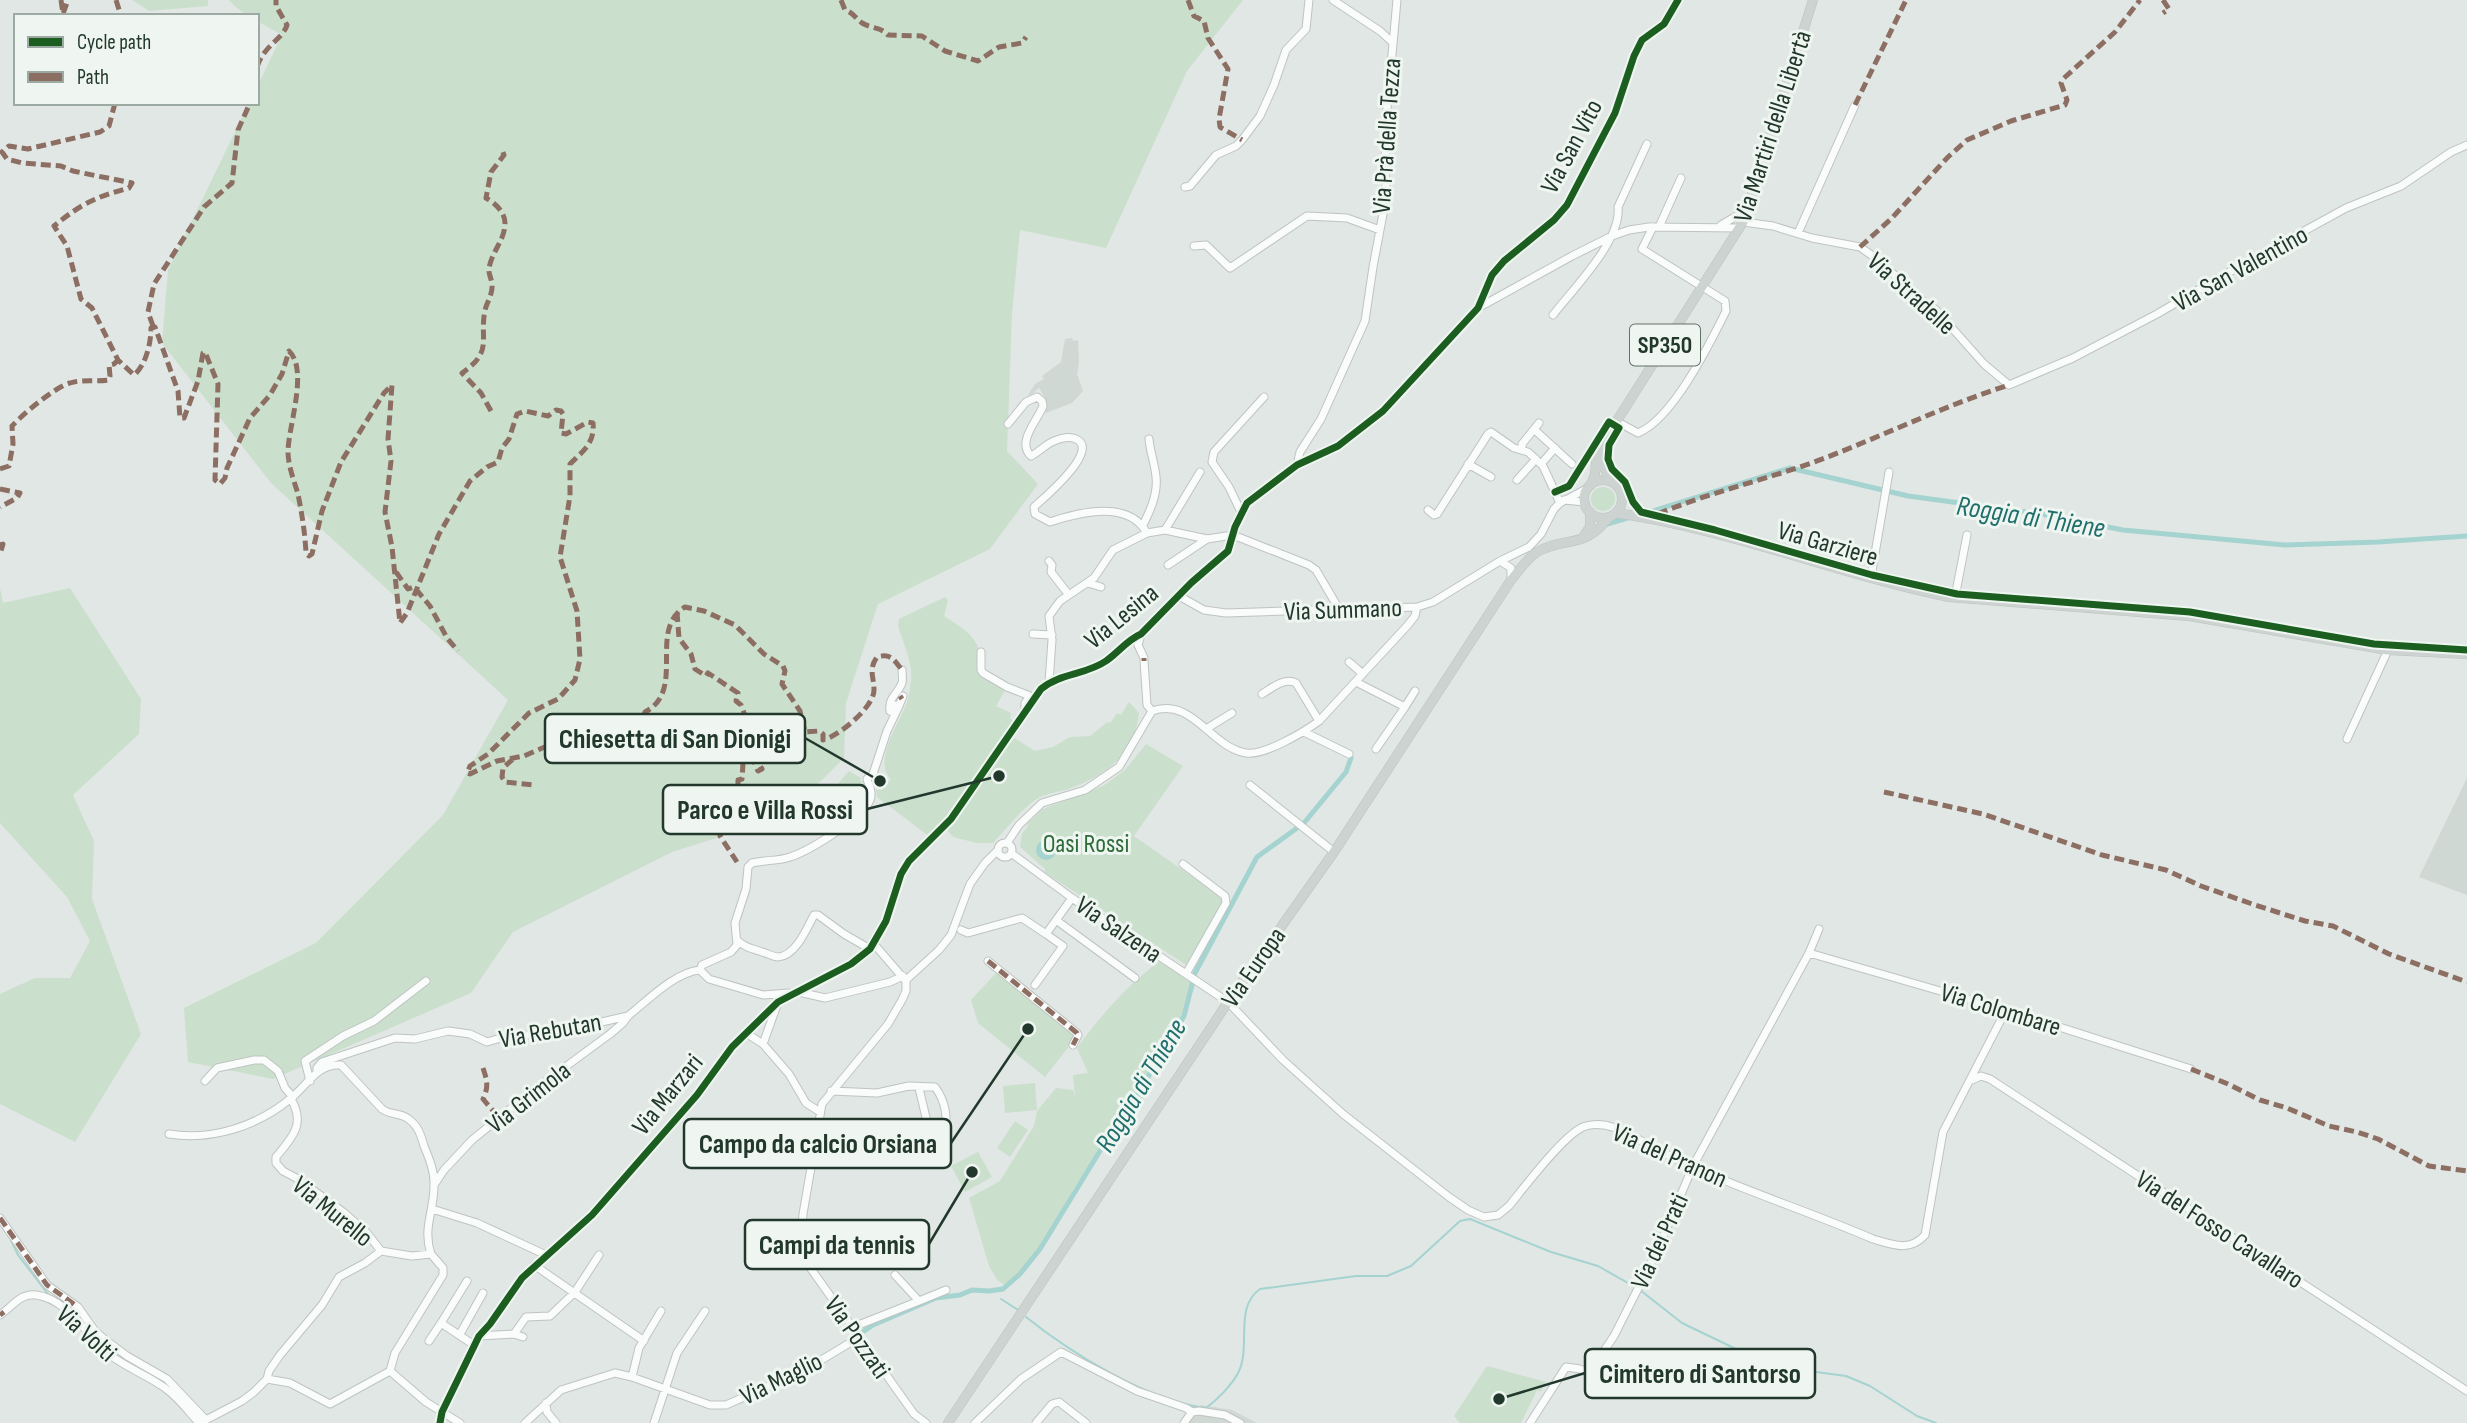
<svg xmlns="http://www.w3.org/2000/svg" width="2467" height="1423" font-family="'Sofia Sans Condensed',sans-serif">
<rect width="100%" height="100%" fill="#e1e7e4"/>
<path fill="#d0d8d3" d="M1072,338L1073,341L1078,340L1079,363L1077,374L1083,391L1072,403L1046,413L1044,396L1039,388L1030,396L1028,395L1035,384L1044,379L1042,376L1061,362L1065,339Z
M2467,778V895L2419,877Z
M1201,1405L1232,1410L1257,1423H1187Z"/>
<path fill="#cbdfcd" d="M132,0H208V6L149,11Z
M229,0H1243L1187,71L1106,248L1020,230L1012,314L1007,451L1038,484L990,549L878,604L846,703L844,758L786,816L672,852L513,932L471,993L273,1079L188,1062L184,1008L316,943L443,815L508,700L271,483L162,343L168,270L249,103H257V87L282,35L257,21V16C244,16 238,9 229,0Z
M1591 499a12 12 0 1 1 24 0a12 12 0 1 1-24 0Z
M0,588L3,603L70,588L141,699L139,734L73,795L94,841L92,899L141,1034L75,1142L0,1104V994L35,978H70L90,941L67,897L0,823Z
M945,597L948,600L944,616C969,633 981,637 981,670L1007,687L996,706L1011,713L1010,719L1019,722L951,819L930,837L877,797L876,789L882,790L891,779C872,762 900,722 907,702C909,696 910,687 911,680C913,663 903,643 898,626L899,619Z
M1129,702L1139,713C1135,753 1107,775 1071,788C1060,792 1045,793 1035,800C1020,811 1006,829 993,843H977L953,837L948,831L953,818L1013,737L1035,751L1053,747L1070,737L1090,736L1106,723L1111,722L1117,713L1121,715Z
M1146,744L1183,766L1134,836L1224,899L1186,965L1044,872L1045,869L1020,847L1022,834L1028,826L1027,824L1043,809L1103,786L1125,770Z
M849,771L861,778L860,780L870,790L869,799L840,828L831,820L825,819L815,810Z
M1160,961L1195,986L1181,1020L1168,1024L1147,1091L1134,1114L1119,1120L1072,1191L1073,1197L1051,1226L1046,1238L1026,1265L1006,1286L997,1280L989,1266L969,1198L1000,1181L1034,1126L1037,1111L1056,1088L1073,1090L1075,1097L1073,1075L1088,1073L1077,1048C1101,1015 1127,985 1160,961Z
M997,972L1078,1035L1045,1077L978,1023L971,1000Z
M1035,1083L1037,1110L1005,1113L1003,1086Z
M1015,1121L1028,1130L1010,1157L997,1148Z
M978,1152L992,1177L965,1192L951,1166Z
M1487,1366L1546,1382L1541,1392L1537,1390L1521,1423H1460L1454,1416Z"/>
<path fill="#a5d3d0" d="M1036 850a10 10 0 1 1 20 0a10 10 0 1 1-20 0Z"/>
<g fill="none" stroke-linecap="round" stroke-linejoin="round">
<path stroke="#a5d3d0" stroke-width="2" d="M11,1240L18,1255L48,1294
M1640,1290L1682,1323L1761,1361L1786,1368L1846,1376L1870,1386L1917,1416L1936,1423
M1001,1299L1018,1310
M67,1306L77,1310L78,1315L87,1325
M1026,1317C1071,1353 1148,1401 1206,1408C1217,1400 1233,1384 1239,1371C1251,1345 1234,1307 1260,1289L1356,1276H1387L1411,1266L1460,1221L1470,1219L1551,1252L1598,1266L1635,1287
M119,1354L135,1365"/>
<path stroke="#a5d3d0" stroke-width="5" d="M1640,515L1790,468L1908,496L2042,514L2123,530L2285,545L2378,542L2467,536
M1607,524L1631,517
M861,1333L873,1325L936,1298L960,1295L972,1290L989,1291L1003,1289L1020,1274L1040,1249L1111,1133L1136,1097L1184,1016L1195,973L1257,857L1304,823L1346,772L1351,758"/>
<defs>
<path id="minor" d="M1333,0L1380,31L1392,42
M1185,187L1190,186L1216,155L1236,146L1242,140L1260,116L1274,85L1286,50L1306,29L1309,0
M1743,222L1773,226L1812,238L1860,247L1877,259L1923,301L1936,310L1984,364L2009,385L2073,358L2157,314L2222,276L2346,208L2401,186L2451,152L2467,145
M1721,225L1747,210
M1659,227L1681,178
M1798,233L1855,105
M1194,246L1206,245L1230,268L1307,216L1347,218L1380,230
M1478,308L1572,256L1612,236L1629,230L1649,227L1739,228
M1553,315C1573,289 1622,240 1618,207L1647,144
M1616,421L1638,433C1673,419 1710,343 1726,311L1725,301L1642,249L1653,227
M1008,424L1026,402L1037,397L1042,401L1043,406C1038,420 1016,442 1031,456C1039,452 1046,444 1054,441C1061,438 1070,436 1076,439C1101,450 1044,498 1034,507L1035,514L1050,522C1079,512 1128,499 1147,533
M1537,432L1572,464
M1522,450V444L1539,423
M1468,464L1491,477
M1541,464L1555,448
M1297,465L1300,452L1321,419L1365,321L1373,267L1386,198L1385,131L1397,0
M1517,480L1536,459
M1564,500L1585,502
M1428,510L1434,515L1437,514L1488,434L1491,432L1514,448L1528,452L1543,466L1560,503
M1241,512L1229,487L1212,462L1214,452L1264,397
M1143,525C1150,511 1158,494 1156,477C1155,464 1150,452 1149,439
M1165,530L1200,472
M1049,561L1052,565L1051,572L1069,595
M1500,561L1511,568V580
M1168,565L1207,539
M1871,577L1889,472
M1088,583L1101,587
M1179,596L1204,610L1226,613L1417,607L1433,602L1500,561L1529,547L1541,534L1554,509L1560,503L1588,488
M1955,597L1967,535
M1033,634L1052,635
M1141,634L1138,645L1144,658
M981,652V670L983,673L1007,687L1030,696L1025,703V713
M1144,661L1147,705L1152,711
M1349,662L1363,674
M1049,682L1052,640L1049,616L1060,601L1094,578L1113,550L1147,533L1165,530L1207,539L1233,535L1309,565L1316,570L1339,609
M1356,682L1405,707L1415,691
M1262,694C1272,688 1284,677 1296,683L1319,721
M899,706L903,696
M1152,711C1193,697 1210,747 1246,753C1264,756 1304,732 1319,721L1407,626L1415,616L1417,607
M1206,729L1232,713
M1304,732L1349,754
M2347,739L2388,650
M1376,749L1405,707
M1250,785L1334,852
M998 850a7 7 0 1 1 14 0a7 7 0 1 1-14 0Z
M1007,843L1019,825L1042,803L1085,790L1119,767L1152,711
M1011,853L1072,898L1228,1002L1283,1060L1343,1114L1449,1197L1468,1210L1484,1217L1498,1215L1509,1206C1523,1189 1567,1130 1586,1126C1611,1119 1634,1138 1656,1149C1725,1185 1801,1208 1873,1239C1893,1245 1910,1252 1925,1235L1943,1132L2006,1010
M1183,864L1225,896L1226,903L1186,974
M1056,920L1135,978
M961,930L968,933L1022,918L1046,934
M737,940C746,948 751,948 762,952C767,953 773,957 778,957C796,956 807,928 814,915H818L844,934L870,949
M874,944L905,980
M1809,953L2006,1010L2191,1069
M988,961L1077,1033L1078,1035L1073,1045
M700,970L702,965L731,952L737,945L735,923L746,889L748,867L752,863C765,860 779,861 790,857C809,851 863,818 870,800C873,792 869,786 867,779L873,774L887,731L899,706L896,705L890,711C888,697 898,694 902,683C903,681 902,671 902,670
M906,980V991L902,1000L888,1024L822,1104L803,1214L801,1242L809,1266L914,1414L926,1423
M906,980L939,950L951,935L970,884L985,863L998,850
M1035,985L1063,946L1046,934L1072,898
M799,992L825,998L890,982L903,976
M746,1033L763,1044L789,1074L806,1103L820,1112
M763,1044L777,1005
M317,1070V1068L322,1062L395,1038L415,1039L448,1031L470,1034L487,1042L508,1036L548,1034L628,1016
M1972,1080L1981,1076L1990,1079L2467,1391
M205,1081L217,1068L254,1060H264L278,1071L285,1088L293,1097
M310,1081L305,1061L343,1036L374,1021L426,981
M831,1091L877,1093L909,1086L935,1087C944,1099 951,1121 941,1133H935L928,1126L919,1088
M291,1099C306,1124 292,1138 276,1157V1163L283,1171L298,1179L343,1212L367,1233L381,1251L412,1256L431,1254L443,1268V1275L395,1353L390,1371L426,1402L460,1423
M169,1134C212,1141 257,1126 290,1099C307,1086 317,1063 341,1065L382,1109C390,1115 400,1113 407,1118C418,1125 421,1135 424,1146C429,1158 434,1170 434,1183C435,1210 422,1227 431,1254
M434,1185L444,1170L472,1140L534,1090L610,1034L623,1023L628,1016C647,1001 675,972 700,970L709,979L763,995L789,993
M432,1209L477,1223L546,1255
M0,1218L47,1285L78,1307L95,1331L103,1338L127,1356L167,1379L205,1419
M534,1265L644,1341
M467,1281L441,1323L474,1345
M919,1301L946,1290
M0,1315C12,1307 20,1293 36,1295C68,1299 87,1336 110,1355C127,1368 147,1375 165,1388C178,1397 188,1411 199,1423
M851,1328L919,1301L895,1275
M460,1334L483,1293
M514,1334L526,1317L550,1316L575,1292L599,1255
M479,1336L514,1334L523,1337
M429,1341L441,1323
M632,1377L639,1348L661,1311
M267,1379L290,1383L330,1404L390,1371
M546,1403L547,1412L556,1423
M200,1423L242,1401L254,1392L267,1379L269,1371L280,1355L322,1305L339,1277L365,1263L381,1251
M440,1423L442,1412L479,1336L490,1324L522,1278L592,1215L697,1095L732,1047L778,1002L851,964L870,949L886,921L901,874L909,861L951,819L1041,689C1060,673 1086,675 1106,661C1119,652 1127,640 1141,634L1191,583L1228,551L1235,527L1247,503L1297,465L1338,446L1383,411L1478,308L1492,275L1504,261L1554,220L1567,205L1615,113L1634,56L1642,40L1664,24L1678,0
M525,1423L561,1390L615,1373L632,1377L710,1405H726L803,1371L858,1338
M654,1423L677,1353L705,1311
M975,1423L1021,1379L1061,1352L1137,1391L1186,1408L1192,1412L1199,1411L1225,1415L1240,1423
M1036,1423L1052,1404L1059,1402L1086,1423
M1184,1423L1192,1412
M1530,1423L1566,1367L1580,1369L1589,1373L1614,1336L1657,1251L1693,1166L1809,953L1819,929"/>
<path id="major" d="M1601,450L1603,466L1613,482
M1584 499a19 19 0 1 1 38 0a19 19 0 1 1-38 0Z
M1591,485L1595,474L1597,452L1743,222L1813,0
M1616,513C1730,529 1837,574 1949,597L2189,616L2388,650L2467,654
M1582,539L1590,526V512
M948,1423L1228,1002L1334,852L1511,580C1519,571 1526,559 1537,552C1567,535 1583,551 1609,517"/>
</defs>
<use href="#minor" stroke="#bec4c1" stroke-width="9"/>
<use href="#major" stroke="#bcc3c0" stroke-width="10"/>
<use href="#minor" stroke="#fafbfb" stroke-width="7"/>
<use href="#major" stroke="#cdd3d0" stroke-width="9"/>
<path stroke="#8d6e63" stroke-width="5" stroke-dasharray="10 5" stroke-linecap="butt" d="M61,0L63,14L68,0
M116,0L121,16
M841,0L845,10C854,13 855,18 862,23C872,29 881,27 888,35L922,36L945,51L978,61L999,47L1022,43L1026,37
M1188,0L1194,16L1204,21L1208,38L1228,69L1219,119L1220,127L1242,140
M2163,0L2169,9L2163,13
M257,67C264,45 283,39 287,25L276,6V0
M115,103L109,126L100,132L28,149L9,146L2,152L7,159L22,163L61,166L73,171L132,183L129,188C95,197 81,204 54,226L67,246L81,299L92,308L118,360L134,375C146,365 151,343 151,328L155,327L178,391L180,418H184L198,381L203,353L205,352L218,384L215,480L220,484L225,478L227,468L250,418L270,395L282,374L289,351C309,370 288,427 288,452C288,465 294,481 298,494C302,514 305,533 306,553L309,556L312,554L322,511L341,462L384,393L392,385L388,439L391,461L385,512L392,547L400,623L407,613L439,534L470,481L487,467L498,462L502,448L509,439L517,414L525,411L548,416L556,410L561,411L563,414L561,433L566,434L588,422L593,423C595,443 583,451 570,464V496L560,557L577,611L580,659L575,680L558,699L529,713L488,754L470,766L467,773L470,774L497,761L524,756L547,746L565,745L586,734L588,739L571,762C590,758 629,754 639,735C642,728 643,719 645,712C687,690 647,630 685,607L704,611L735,625L764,654L783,666L785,671L782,684L800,711L805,732L819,731L823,734V740C839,736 874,707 874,690C874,676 868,670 877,657C891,653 894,660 902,670
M1855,105L1906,0
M1860,247L1891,219L1948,157L1967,140L2011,121L2065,105L2067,100L2061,83L2064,78L2115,32L2140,0
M153,326L148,312L154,284L204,207L232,183L238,130L250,103
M491,411L481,393L462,373C494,351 479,340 485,310C487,302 493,294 492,284C491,276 487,273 490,264C494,249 505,239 505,223C505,212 495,203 486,198L491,172L504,155L502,150
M0,469L9,466L13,444L12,426C23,414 55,387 70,383C82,379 96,382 109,380L110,376L109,365L114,364L118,360
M0,489L20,493L17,498L0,507
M1658,514C1712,491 1770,479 1825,458C1887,434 1946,405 2009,385
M0,545L3,544L0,554
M396,572L408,589L414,587L430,606L447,638L458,651
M677,612L679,638L691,654L695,669L706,676L708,673L738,693L736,701L741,705L747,721L742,718L745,723L751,722C753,731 757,749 755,756L762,769L758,771L751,755L744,753L740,755V758L743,763L742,779L738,780V797L732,806L733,810L726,816L727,819L720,836L737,862
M1144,658V661
M900,696L902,699
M513,759L503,768L502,777L505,782L535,785
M1884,792L1983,814L2102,855L2166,870L2201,886L2255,905L2305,921L2333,926L2389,954L2467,982
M988,961L1077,1033L1078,1035L1073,1045
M483,1068C487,1080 489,1087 483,1099L500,1119
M2191,1069L2228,1084L2260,1100L2287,1108L2329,1126L2357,1132L2378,1139L2429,1166L2467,1171
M0,1218L47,1285L78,1307
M0,1315L4,1312"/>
<defs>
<path id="cycleway" d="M1555,492L1569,486L1609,422L1619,428L1609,445L1608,459L1612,469L1625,482L1633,502L1641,512L1715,530L1872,575L1957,594L2190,612L2374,644L2467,650
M440,1423L442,1412L479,1336L490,1324L522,1278L592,1215L697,1095L732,1047L778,1002L851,964L870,949L886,921L901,874L909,861L951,819L1041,689C1060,673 1086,675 1106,661C1119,652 1127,640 1141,634L1191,583L1228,551L1235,527L1247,503L1297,465L1338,446L1383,411L1478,308L1492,275L1504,261L1554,220L1567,205L1615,113L1634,56L1642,40L1664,24L1678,0"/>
</defs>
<use href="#cycleway" stroke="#eff6f1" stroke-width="11"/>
<use href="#cycleway" stroke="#1b5e20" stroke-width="7"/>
</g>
<g text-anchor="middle" stroke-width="6" stroke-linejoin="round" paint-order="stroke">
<rect fill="#eff6f1" stroke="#607168" stroke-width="2" x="1630" y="324.5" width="70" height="41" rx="5"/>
<g font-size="24" font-weight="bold" fill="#22382d">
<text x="1665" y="353">SP350</text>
</g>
<g font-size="26" fill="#22382d" stroke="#eff6f1">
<text transform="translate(1772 126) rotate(-72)" y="9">Via Martiri della Libertà</text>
<text transform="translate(1386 136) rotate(-86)" y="9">Via Prà della Tezza</text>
<text transform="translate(1571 146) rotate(-62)" y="9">Via San Vito</text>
<text transform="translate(2240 268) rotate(-29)" y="9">Via San Valentino</text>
<text transform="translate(1912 293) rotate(42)" y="9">Via Stradelle</text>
<text transform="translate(1828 543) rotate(16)" y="9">Via Garziere</text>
<text transform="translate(1343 609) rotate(-2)" y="9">Via Summano</text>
<text transform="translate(1121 616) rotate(-39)" y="9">Via Lesina</text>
<text transform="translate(1119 929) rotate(34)" y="9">Via Salzena</text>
<text transform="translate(1253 967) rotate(-55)" y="9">Via Europa</text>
<text transform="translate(2001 1009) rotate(17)" y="9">Via Colombare</text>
<text transform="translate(550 1030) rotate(-10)" y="9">Via Rebutan</text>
<text transform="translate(667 1094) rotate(-51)" y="9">Via Marzari</text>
<text transform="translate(528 1097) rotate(-38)" y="9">Via Grimola</text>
<text transform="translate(1670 1155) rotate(24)" y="9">Via del Pranon</text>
<text transform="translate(333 1211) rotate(39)" y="9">Via Murello</text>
<text transform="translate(2220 1229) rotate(33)" y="9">Via del Fosso Cavallaro</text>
<text transform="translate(1659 1241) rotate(-65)" y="9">Via dei Prati</text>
<text transform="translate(87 1333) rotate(42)" y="9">Via Volti</text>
<text transform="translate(858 1337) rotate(55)" y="9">Via Pozzati</text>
<text transform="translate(781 1378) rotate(-26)" y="9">Via Maglio</text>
</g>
<g font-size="26" fill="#2f6c3a" stroke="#eff6f1">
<text x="1086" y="852">Oasi Rossi</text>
</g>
<g font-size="28" font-style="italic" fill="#216f6c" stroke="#eff6f1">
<text transform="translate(2031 516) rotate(9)" y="10">Roggia di Thiene</text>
<text transform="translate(1140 1085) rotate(-59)" y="10">Roggia di Thiene</text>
</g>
</g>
<path fill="none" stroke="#22382d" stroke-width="2.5" d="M880 781L805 738M999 776L867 809M1028 1029L951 1143M972 1172L929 1244M1499 1399L1585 1373"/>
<g fill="#22382d" stroke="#eff6f1" stroke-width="2.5">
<circle cx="880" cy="781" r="7"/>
<circle cx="999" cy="776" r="7"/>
<circle cx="1028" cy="1029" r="7"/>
<circle cx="972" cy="1172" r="7"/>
<circle cx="1499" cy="1399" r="7"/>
</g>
<g fill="#eff6f1" stroke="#22382d" stroke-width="2.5">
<rect x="545" y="714" width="260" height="49" rx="7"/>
<rect x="663" y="785" width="204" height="49" rx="7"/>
<rect x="684" y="1119" width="267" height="49" rx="7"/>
<rect x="745" y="1220" width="184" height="49" rx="7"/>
<rect x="1585" y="1349" width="230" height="49" rx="7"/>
</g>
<g font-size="28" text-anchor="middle" font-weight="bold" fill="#22382d">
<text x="675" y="748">Chiesetta di San Dionigi</text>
<text x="765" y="819">Parco e Villa Rossi</text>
<text x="818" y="1153">Campo da calcio Orsiana</text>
<text x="837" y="1254">Campi da tennis</text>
<text x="1700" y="1383">Cimitero di Santorso</text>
</g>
<rect x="14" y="14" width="245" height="91" fill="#eff6f1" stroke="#9daaa3" stroke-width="2"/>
<rect x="28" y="37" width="35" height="10" fill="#1b5e20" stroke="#9daaa3" stroke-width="2"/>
<text x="77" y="49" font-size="21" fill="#22382d">Cycle path</text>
<rect x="28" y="72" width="35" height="10" fill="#8d6e63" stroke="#9daaa3" stroke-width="2"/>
<text x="77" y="84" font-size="21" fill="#22382d">Path</text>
</svg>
